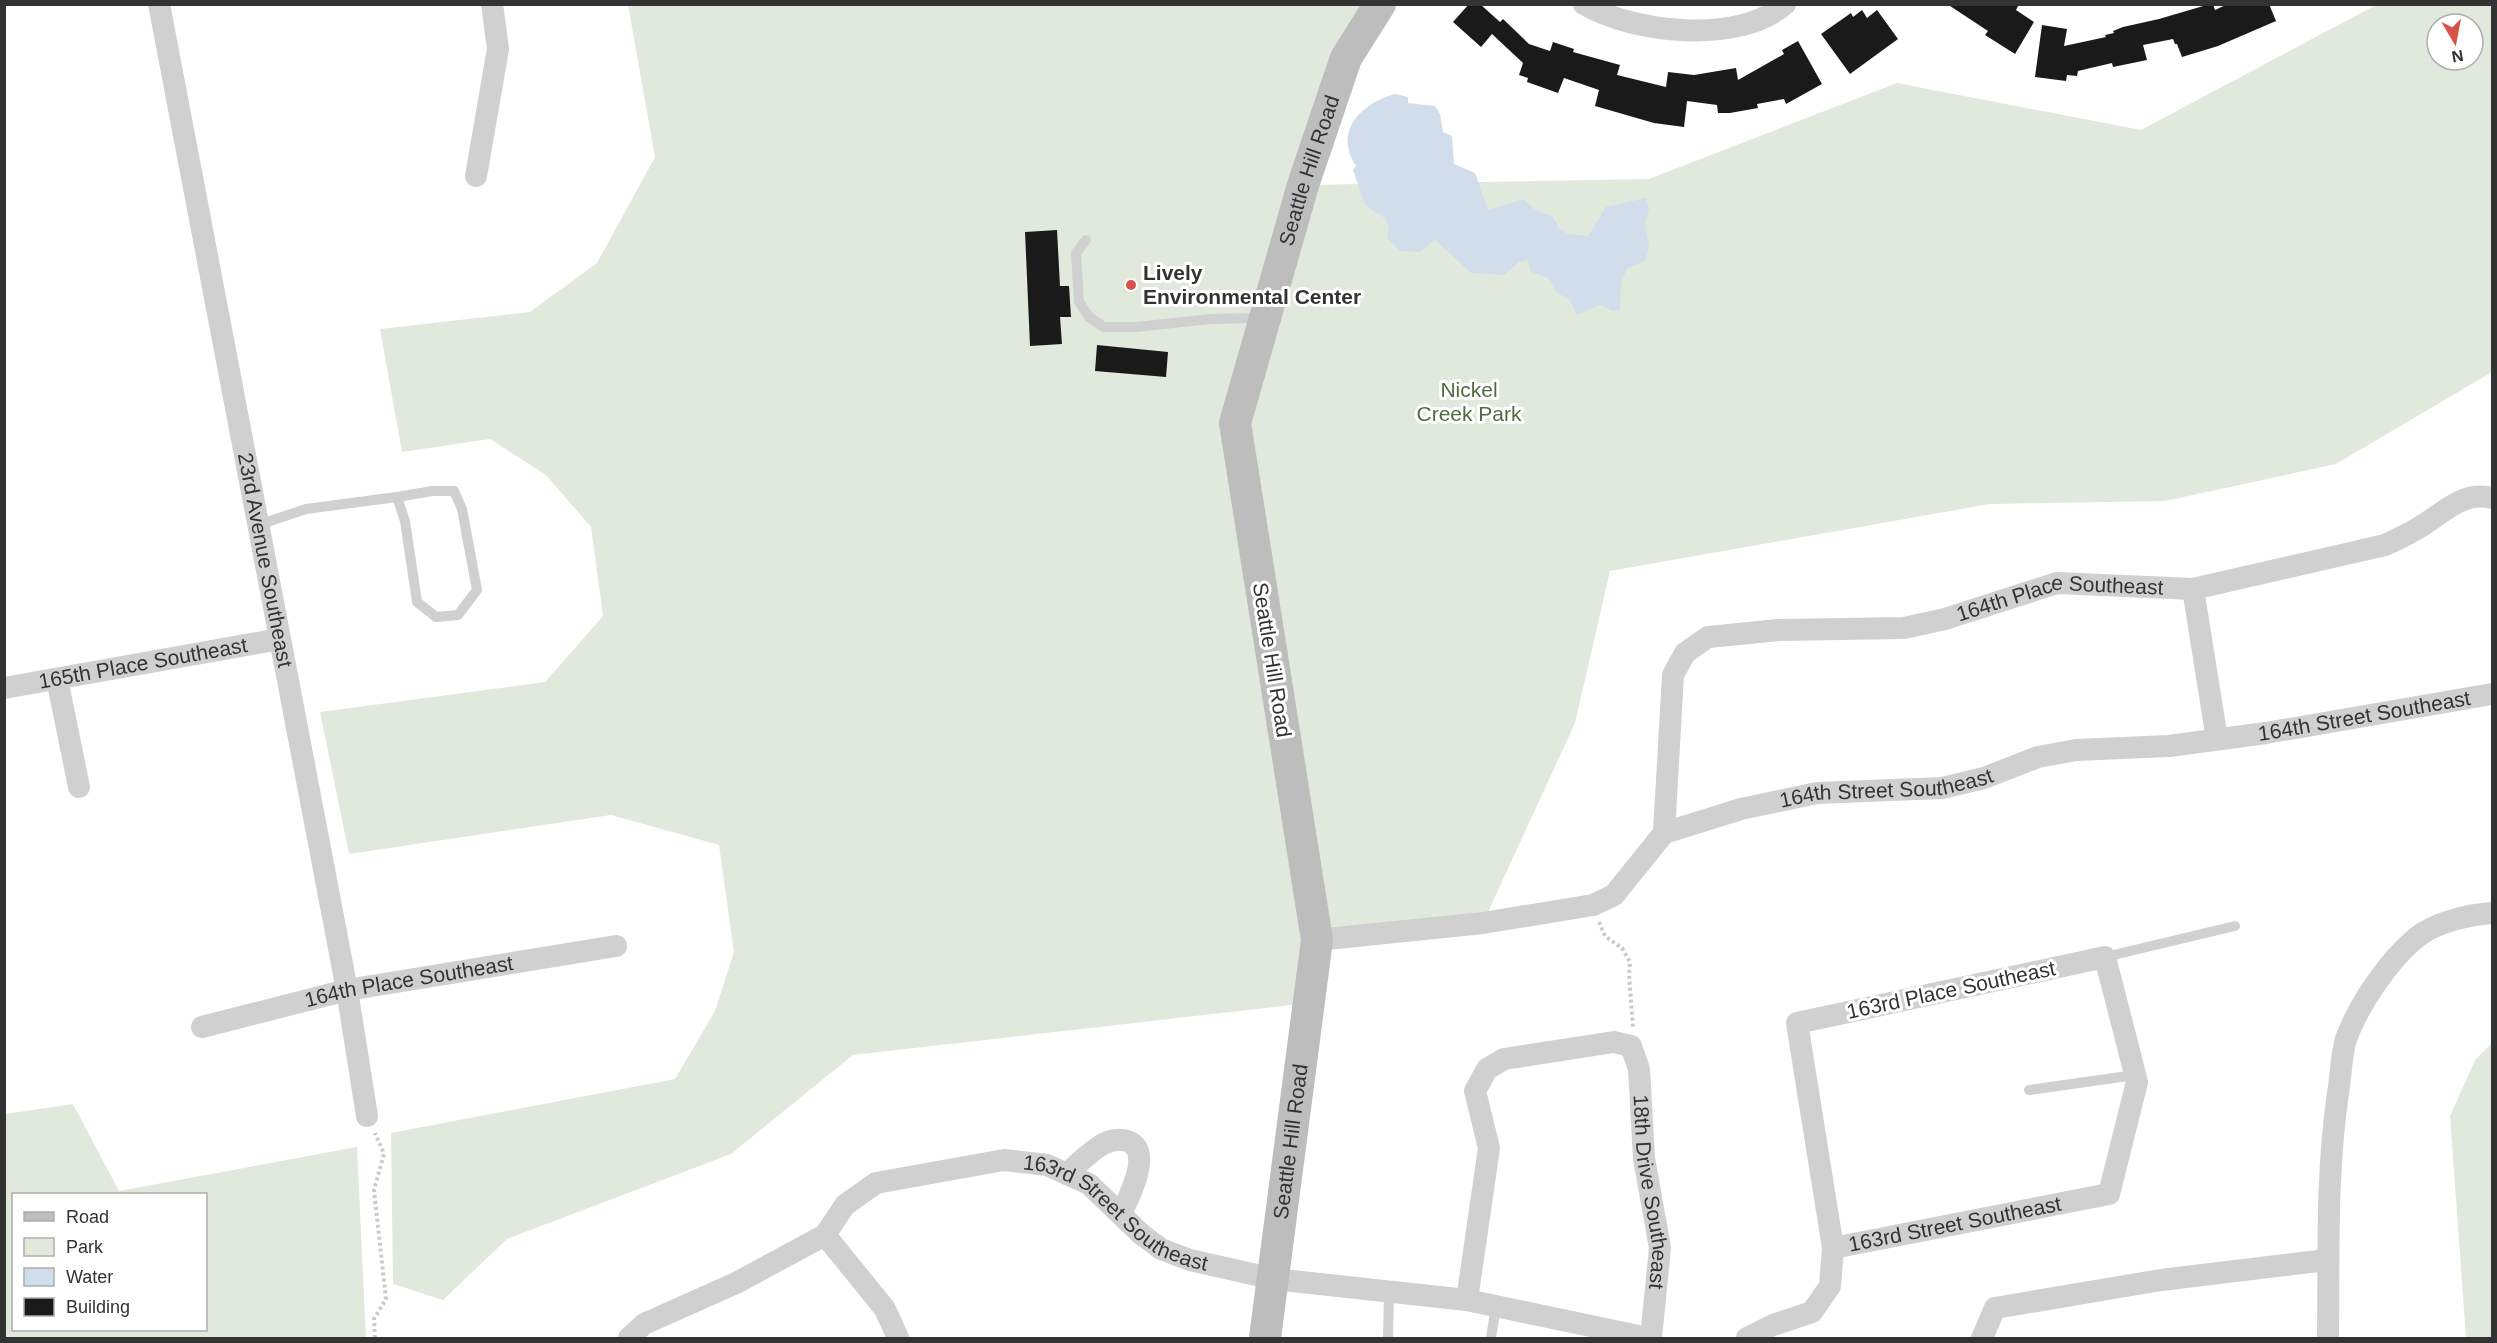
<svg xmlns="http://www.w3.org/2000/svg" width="2497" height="1343" font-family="Arial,sans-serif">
<rect width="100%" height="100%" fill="#fff"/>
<path fill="#e1e9dd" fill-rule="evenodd" d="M628,5H1380L1304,185L1649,179L1897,83L2141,130L2376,5H2492V372L2336,464L2165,501L1990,504L1610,571L1575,723L1483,923L1317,940L1309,1003L853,1055L731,1154L507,1239L443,1300L393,1284L391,1133L675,1079L715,1011L734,952L719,845L611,815L349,854L320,712L545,682L603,616L591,527L546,475L490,439L402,452L380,329L530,312L597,263L655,157ZM2437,24H2473V60H2437Z
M2492,1043V1338H2466L2450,1116L2475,1060Z
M73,1104L119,1191L357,1147L366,1338H5V1114ZM206,1194V1330H14V1194Z"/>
<path fill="#d1ddeb" d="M1395,94L1408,97V103L1435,106L1440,114L1443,132L1452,136L1454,164L1475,173L1488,210L1523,199L1534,209L1553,217L1559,228L1568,234L1588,236L1606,207L1646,198L1649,209L1645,223L1649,245L1646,260L1627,269L1621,282L1620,310L1612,311L1600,305L1577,315L1569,299L1557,293L1548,278L1531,272L1528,260L1519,262L1504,275L1471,273L1435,240L1420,252L1400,251L1387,238L1389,229L1386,219L1365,205L1353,170L1356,166C1333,132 1361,103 1395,94Z"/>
<path fill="#1a1a1a" d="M1469,4H1480L1500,22L1503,19L1529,44L1550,51L1553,42L1574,49L1573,52L1620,65L1617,75L1666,87L1668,72L1694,75L1736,68L1738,80L1784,54L1782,50L1798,41L1822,84L1786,104L1784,99L1757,104L1758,108L1730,113H1718L1717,105L1687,101L1684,127L1654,123L1595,106L1599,90L1564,78L1558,93L1527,82L1528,78L1519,75L1523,63L1492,34L1481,47L1453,22Z
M1947,4H2019L2016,10L2034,22L2015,54L1985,35L1988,31Z
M2210,4H2213L2215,10L2228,4H2269L2276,21L2218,46L2182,57L2177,44H2175L2173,39L2143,45L2147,60L2113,67L2112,63L2078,71L2077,76L2067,75L2066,81L2035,77L2042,25L2067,29L2064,46L2106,37L2105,35L2114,33L2113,31L2123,27L2159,19Z
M1862,10L1867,18L1877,10L1898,39L1850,74L1821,34L1851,13L1853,17Z
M1057,230L1060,286H1069L1071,317H1060L1062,344L1030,346L1025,232Z
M1097,345L1168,352L1166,377L1095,371Z"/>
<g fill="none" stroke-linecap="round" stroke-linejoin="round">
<path stroke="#cacaca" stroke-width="4" stroke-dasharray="3 3" stroke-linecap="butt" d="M1599,922L1605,936L1622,948L1630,962L1629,974L1633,1028
M375,1338L374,1319L386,1299L374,1190L384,1154L375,1133"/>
<path stroke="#d0d0d0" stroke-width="10" d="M1086,240L1076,253L1079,302L1089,317L1104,327H1136L1211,319L1262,318
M258,525L306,509L397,497L405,521L417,602L436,617L458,615L477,590L462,509L454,491H432L397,497
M2105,957L2235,926
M2029,1090L2135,1075
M1388,1338L1389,1292
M1491,1338L1496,1306"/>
<g stroke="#d0d0d0" stroke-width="22">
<path id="s1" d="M159,4L347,990L367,1116"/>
<path d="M1584,4C1633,33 1739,45 1785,4"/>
<path d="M476,176L498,49L492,4"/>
<path d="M2193,589L2217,739"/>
<path d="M57,679L79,787"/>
<path id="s2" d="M4,688L280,639"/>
<path id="s3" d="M1664,833L1673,675L1685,653L1708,637L1779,630L1904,628L1945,619L2057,583L2193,589L2385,545C2398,539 2411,533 2423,525C2446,511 2463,491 2492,498"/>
<path id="s4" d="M1317,940L1483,923L1593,905L1614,895L1664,833L1741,809L1817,793L1942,788L1984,778L2038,757L2076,750L2169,746L2266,733L2492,694"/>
<path id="s5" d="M202,1027L347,990L616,946"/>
<path d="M1067,1174C1078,1163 1090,1152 1103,1144C1111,1140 1121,1138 1130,1142C1152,1154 1128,1199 1121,1214"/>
<path d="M825,1235L885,1309L898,1338"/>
<path id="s6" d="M1467,1300L1489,1148L1475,1091L1487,1069L1504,1059L1614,1042L1631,1046L1639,1069L1644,1158L1660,1248L1651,1338"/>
<path id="s7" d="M629,1338L644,1324L736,1283L825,1235L845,1205L876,1183L1004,1160L1047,1165L1089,1184L1141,1234L1161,1249L1190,1260L1274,1279L1467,1300L1648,1338"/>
<path id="s8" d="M1747,1338L1773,1325L1812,1312L1830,1286L1833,1248L2109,1194L2137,1082L2105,957L1797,1023L1833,1248"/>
<path d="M1982,1338L1995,1308L2161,1280L2327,1260"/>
<path d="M2328,1338C2329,1256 2326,1175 2338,1093C2341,1076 2341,1055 2346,1039C2358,1006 2388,961 2416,938C2436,922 2467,915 2492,913"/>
</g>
<path stroke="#bdbdbd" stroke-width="32" id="s9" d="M1265,1338L1317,940L1235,423L1303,185L1346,58L1380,4"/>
</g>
<circle fill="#d85247" stroke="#fff" stroke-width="2" cx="1131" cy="285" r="6"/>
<g text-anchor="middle" stroke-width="6" stroke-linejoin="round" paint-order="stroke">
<g font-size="21" fill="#333" stroke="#fff">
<text dy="7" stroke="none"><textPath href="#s9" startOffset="1188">Seattle Hill Road</textPath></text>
<text dy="7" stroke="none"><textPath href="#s1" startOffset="566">23rd Avenue Southeast</textPath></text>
<text dy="7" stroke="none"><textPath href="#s3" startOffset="568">164th Place Southeast</textPath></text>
<text transform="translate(1272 660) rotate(81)" y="7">Seattle Hill Road</text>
<text dy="7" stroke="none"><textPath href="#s2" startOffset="141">165th Place Southeast</textPath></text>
<text dy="7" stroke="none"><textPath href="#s4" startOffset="1095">164th Street Southeast</textPath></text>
<text dy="7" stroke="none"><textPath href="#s4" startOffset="609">164th Street Southeast</textPath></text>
<text dy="7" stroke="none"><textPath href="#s5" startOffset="212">164th Place Southeast</textPath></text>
<text transform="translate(1951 990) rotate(-12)" y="7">163rd Place Southeast</text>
<text dy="7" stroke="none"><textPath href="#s9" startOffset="198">Seattle Hill Road</textPath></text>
<text dy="7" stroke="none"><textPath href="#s6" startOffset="534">18th Drive Southeast</textPath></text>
<text dy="7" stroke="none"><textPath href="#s7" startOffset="554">163rd Street Southeast</textPath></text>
<text dy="7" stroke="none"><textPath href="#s8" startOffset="264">163rd Street Southeast</textPath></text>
</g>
<g font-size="21" font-weight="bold" fill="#333" stroke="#fff" text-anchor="start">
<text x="1143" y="280">Lively<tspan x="1143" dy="24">Environmental Center</tspan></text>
</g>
<g font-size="21" fill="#506c43" stroke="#fff">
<text x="1469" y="397">Nickel<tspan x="1469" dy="24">Creek Park</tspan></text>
</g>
</g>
<rect width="2497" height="1343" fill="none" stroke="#333333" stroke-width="12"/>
<rect x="12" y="1193" width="195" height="138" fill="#ffffff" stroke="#adadad" stroke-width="1.5"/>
<rect x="24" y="1212" width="30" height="9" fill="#bdbdbd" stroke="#adadad" stroke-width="1.5"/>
<text x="66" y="1223" font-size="18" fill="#333333">Road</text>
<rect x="24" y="1238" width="30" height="18" fill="#e1e9dd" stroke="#adadad" stroke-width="1.5"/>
<text x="66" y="1253" font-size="18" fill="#333333">Park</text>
<rect x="24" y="1268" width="30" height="18" fill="#d1ddeb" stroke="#adadad" stroke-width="1.5"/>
<text x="66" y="1283" font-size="18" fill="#333333">Water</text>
<rect x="24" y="1298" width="30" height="18" fill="#1a1a1a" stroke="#adadad" stroke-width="1.5"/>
<text x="66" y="1313" font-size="18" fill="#333333">Building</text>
<g transform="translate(2455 42) rotate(170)"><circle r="28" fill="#ffffff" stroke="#adadad" stroke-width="1.5"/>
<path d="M0-4.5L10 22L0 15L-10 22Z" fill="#d85247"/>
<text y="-9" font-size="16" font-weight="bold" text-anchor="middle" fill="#333333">N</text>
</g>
</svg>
